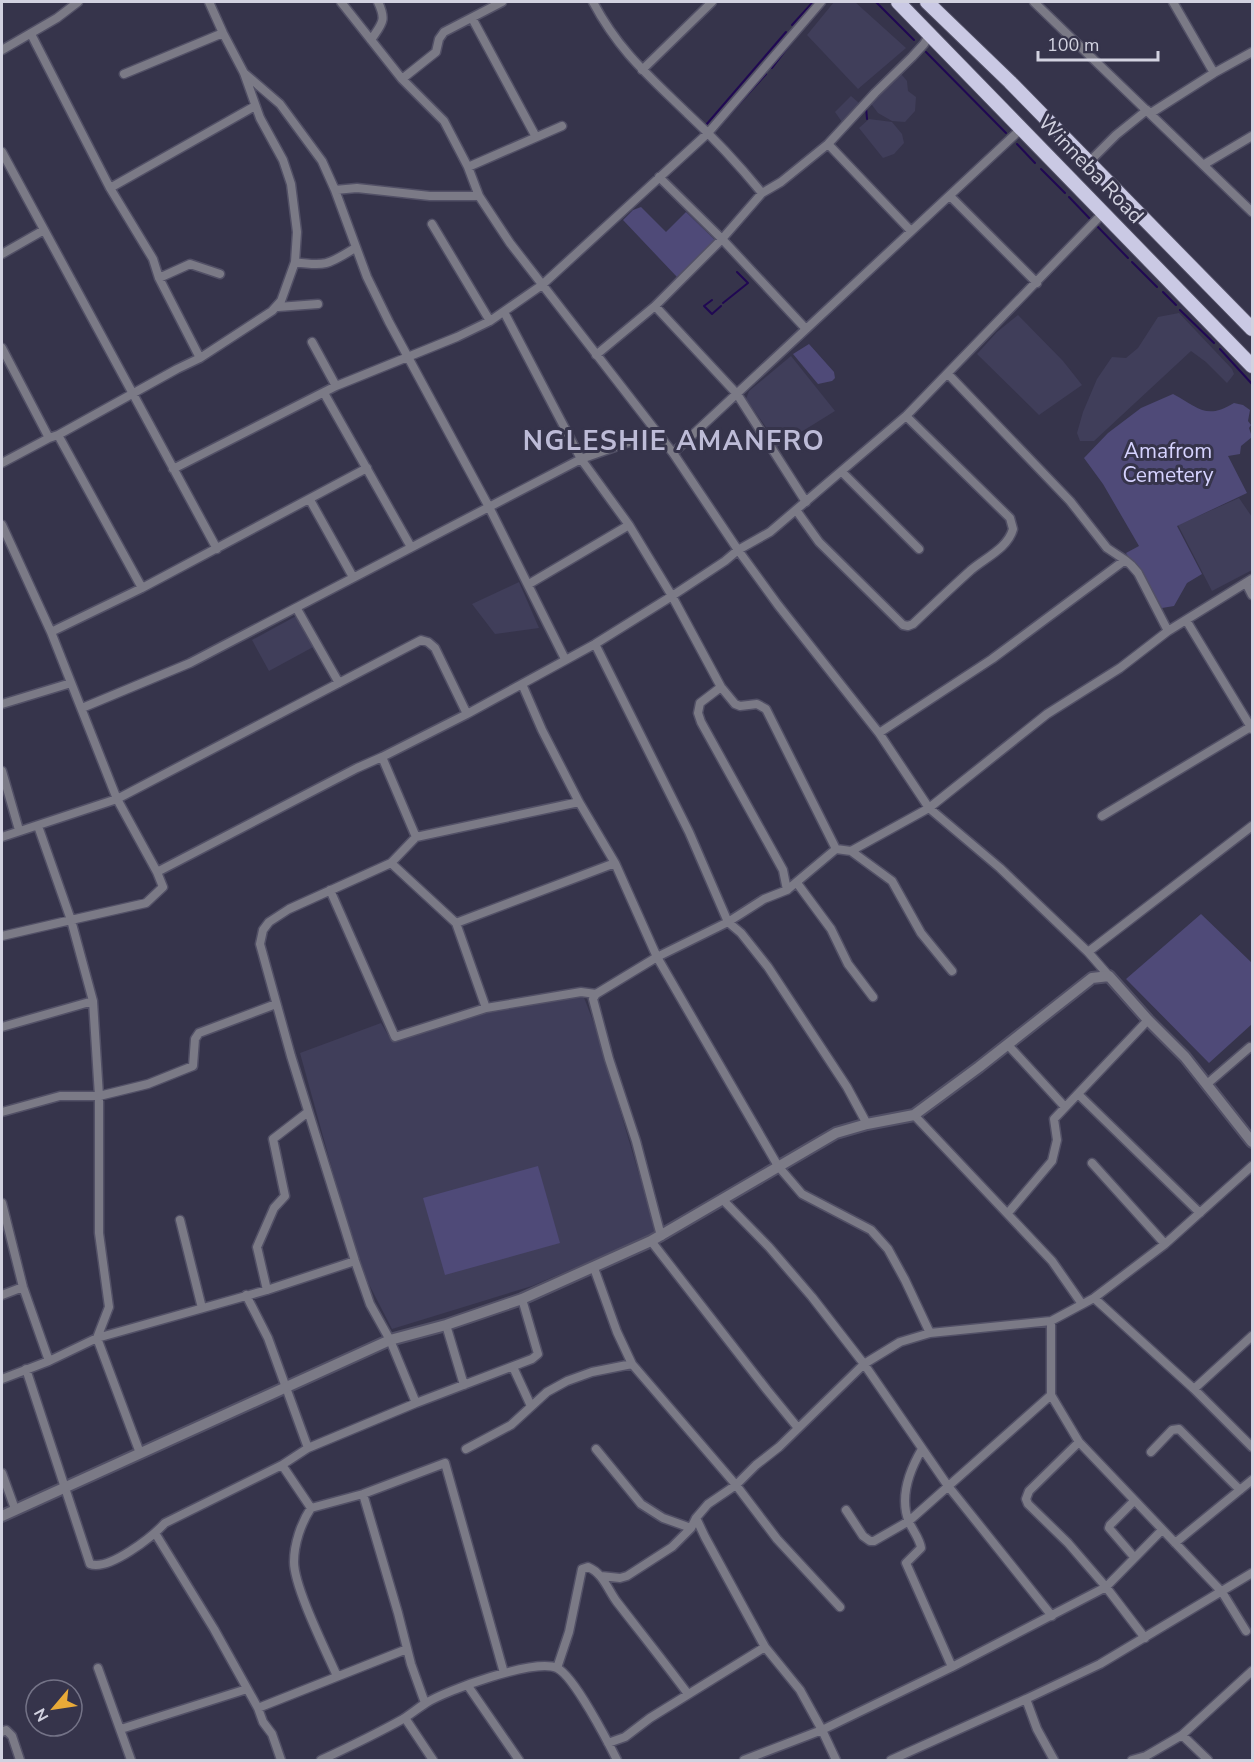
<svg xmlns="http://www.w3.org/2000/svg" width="1254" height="1762" font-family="'Nunito Sans',sans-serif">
<rect width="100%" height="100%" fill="#36344b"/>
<path fill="#403e5a" d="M834,2H855L906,48L858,89L807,35Z
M894,75H902L907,81L908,91L916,97L915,111L905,122L892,121L878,113L872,105L871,98Z
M851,96L859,103L842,122L835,112Z
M869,119L892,122L902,134L904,143L894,154L883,158L859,128Z
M1179,313L1232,369L1234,374L1231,378L1227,383L1206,362L1191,351L1094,441H1080L1077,433L1083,412L1097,379L1112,357L1126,358L1138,348L1158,317Z
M1018,315L1063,361L1082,385L1039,415L977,354L997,332Z
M791,356L835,411L777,447L768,430L746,399L749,391Z
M1239,498L1252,517V570L1212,591L1178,525Z
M519,582L539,628L495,634L472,604Z
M298,615L315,646L269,671L252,640Z
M583,995L595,1026L638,1171L658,1232L532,1286L392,1329L358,1263L300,1053L381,1023L391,1040L449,1018Z"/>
<path fill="#4f4a78" d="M641,207L666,232L686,212L715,240L677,277L623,220L633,210Z
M809,344L834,372L835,378L832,381L818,384L793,354Z
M1173,394C1199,408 1206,420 1234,403L1243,405L1250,410L1248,421L1251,425L1249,428L1252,437L1241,446L1240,454L1228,456L1247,493L1177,526L1202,574L1187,583L1174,606L1162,608L1126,553L1139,546L1103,484L1084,458L1108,433L1141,408Z
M1201,914L1252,963V1024L1209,1063L1126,979Z
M538,1166L560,1243L445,1275L423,1198Z"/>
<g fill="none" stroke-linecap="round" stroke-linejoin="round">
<path stroke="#200853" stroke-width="2" d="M876,2L914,40
M792,25L813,2
M926,52L1006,133
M772,68L794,39
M866,107L867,119
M706,125L786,32
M718,127L766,74
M1017,144L1035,163
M1041,169L1065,193
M1069,197L1092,221
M1096,225L1128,258
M1132,262L1157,287
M1163,292L1176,305
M712,300L704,306L712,314L721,306
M723,303L748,283L737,272
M1180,310L1214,343
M1220,349L1252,384"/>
<defs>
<path id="minor" d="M341,2L402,79L444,121L468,167L479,196L510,243L673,453L738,550L778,605L879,733L929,808L1000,868L1088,952L1109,976
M593,2C619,51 648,75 687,113C714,138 739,165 762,193
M1034,2L1252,212
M1173,2L1214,73
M472,18L536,137
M31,34L110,188L153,259L159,278L200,358
M371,40C382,23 387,21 378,2
M2,50L57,18L78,2
M642,70L712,2
M244,73L280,104L322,161L335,190L367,277L389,322L489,507L565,659
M124,74L223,33
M402,79L436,52L439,39L444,32L502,2
M1151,113L1214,73L1252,52
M828,144L911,231
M2,152L217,549
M1088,163L1116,135L1147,110
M1203,165L1252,136
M468,167L562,126
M659,177L722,239L806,329
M110,188L255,106
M335,190L357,188L430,196H479
M950,196L1037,283
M432,224L490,321
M2,254L44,230
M295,262C326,267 329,264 355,248
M159,278L190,264L220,274
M655,306L737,394L806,502
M278,307L318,304
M504,312L581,459L629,525L672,596L721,687L735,704L740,706L757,704L766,709L836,849
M312,342L336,386
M2,348L49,438
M596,355L655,306L722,239L762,193L781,182L828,144L875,93L912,57L924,44L930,34
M948,374L1070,501L1107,548L1125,560
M324,393L411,547
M58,435L142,588
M673,453L1022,128
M2,463L49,438L58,435L177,369L200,358L272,311L281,301L295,262L297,232L291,184L283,160L260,118L244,73L223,33L209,2
M173,469L336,386L457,337L490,321L542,285L708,133L821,2
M842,472L919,549
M310,500L353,577
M796,510L819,542L903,625L908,626L913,624C932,606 951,588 971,570C985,558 1008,548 1013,529L1010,518L906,416
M2,525L51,632L117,799L157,872
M1246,583L1252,595
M529,584L629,525
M297,609L339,683
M1186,620L1252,729
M51,632L142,588L367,468
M595,644L689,832L728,922L741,933L768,967L847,1087L867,1124
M522,684L542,730L579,802L615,863L657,957L778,1166L802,1194L871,1230L888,1249L905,1280L930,1333
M721,687L700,703L698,713L701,722L783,870L787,890
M2,704L71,683
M82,708L190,663L581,459L657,432
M879,733L992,659L1125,560L1131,565L1138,573L1168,631
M382,757L416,837
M2,771L19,830
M1102,816L1252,726
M2,837L117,799L421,640L428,642L435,648L467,714
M851,851L892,881L921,933L952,971
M391,863L456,923
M797,883L831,929L848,964L873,997
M330,890L395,1037L486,1008
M2,936L71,920L38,826
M1088,952L1252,826
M596,994L581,992L486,1008L456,923L615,863
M2,1027L93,1001
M1008,1045L1065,1107
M1207,1084L1250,1047L1252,1048
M1078,1094L1200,1213
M2,1112L60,1096H99L148,1084L193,1066L195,1039L199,1033L276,1004
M914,1115L1052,1261L1082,1304
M1092,1163L1165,1244
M722,1199L769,1247L812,1297L864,1364L948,1486L1052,1616
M2,1203L23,1287L49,1361
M1008,1213L1052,1161L1057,1140L1054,1119L1148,1020
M180,1220L202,1308
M661,1236L636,1141L609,1059L593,999L596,994L657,957L728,922L764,899L787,890L836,849L851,851L929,808L1047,714L1120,668L1168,631L1252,579
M651,1241L767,1390L798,1428
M594,1268L617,1332L632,1364L736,1485L777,1539L840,1607
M267,1290L257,1247L274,1208L285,1196L273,1139L308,1112
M2,1295L23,1287
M246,1295L268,1338L308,1448
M1094,1298L1194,1389L1252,1447
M1051,1321V1395L1079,1442L1222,1592L1246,1631
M446,1325L464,1385
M513,1367L531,1406
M26,1369L90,1564C109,1571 152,1537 165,1523L282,1465L308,1448L416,1403L532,1359L538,1354L522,1299
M2,1379L49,1361L97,1338L267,1290L355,1261
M1194,1389L1252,1336
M416,1403L390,1340L370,1304L355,1261L291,1056L260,944L263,930L269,922L289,909L391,863L416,837L579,802
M1079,1442L1029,1491L1026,1499L1028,1504L1068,1543L1106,1587L1145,1638
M466,1449L511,1425L547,1392L567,1381L592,1372L632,1364
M596,1449L641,1504L663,1518L691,1528
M922,1449C909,1471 899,1497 909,1522C913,1531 920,1539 921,1548L906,1563L952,1667
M1151,1452L1172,1430L1179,1429L1240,1490
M140,1453L97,1338L109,1307L99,1233V1096L93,1001L71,920L146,903L163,887L157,872L357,768L382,757L467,714L595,644L672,596L725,561L738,550L770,532L906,416L1104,212
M282,1465L311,1508L363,1494L445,1463L504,1673
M2,1473L15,1509
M363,1494L398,1613L411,1664L425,1703
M1134,1501L1110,1525L1109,1528L1134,1557
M311,1508C301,1523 294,1544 294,1562C294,1587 326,1651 337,1676
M846,1510L863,1536L870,1541H874L909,1521L1051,1395
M696,1518L705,1537L765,1647L800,1690L822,1730L836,1760
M155,1533L214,1629L258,1708L263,1722L272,1734L281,1760
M1175,1543L1252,1480
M601,1576L620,1578L627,1576L672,1547L691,1528L696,1518L708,1504L736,1485L756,1465L779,1447L864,1364L900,1342L930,1333L1051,1321L1094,1298L1165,1244L1252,1166
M98,1668L131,1760
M557,1668L569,1632L582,1569L588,1567C603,1573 608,1590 617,1602C641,1633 665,1663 688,1694
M468,1686L519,1760
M258,1708L407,1649
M405,1718L433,1760
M121,1729L247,1689
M2,1732L6,1730L12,1736L20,1760
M1182,1735L1208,1760
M608,1743L625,1737L650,1718L765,1647
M321,1760C349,1747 376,1734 403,1719C411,1714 418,1708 426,1703C447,1690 535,1658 557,1668C574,1676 608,1742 617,1760
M744,1760L822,1730L952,1667L1106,1587L1162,1530
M891,1760L1026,1699
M1054,1760L1037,1729L1026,1699L1100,1664L1252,1573
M1132,1760L1146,1756L1182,1735L1252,1671"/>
<path id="tertiary" d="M2,1516L390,1340L446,1325L522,1299L651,1241L836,1133L867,1124L914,1115L979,1067L1092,978L1109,976L1148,1020L1185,1057L1252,1142"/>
<path id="trunk" d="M898,2L1252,366
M927,2L1010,82L1252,329"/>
</defs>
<use href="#minor" stroke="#525066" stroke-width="11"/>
<use href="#tertiary" stroke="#525066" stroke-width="14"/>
<use href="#trunk" stroke="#525066" stroke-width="16"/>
<use href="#minor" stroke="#7b7a86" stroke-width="8"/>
<use href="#tertiary" stroke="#7b7a86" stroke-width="10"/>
<use href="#trunk" stroke="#cac9e4" stroke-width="14"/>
</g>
<g text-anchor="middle" stroke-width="6" stroke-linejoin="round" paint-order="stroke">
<g font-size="21" fill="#d2d2e0" stroke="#36344b">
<text transform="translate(1091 169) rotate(46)" y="7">Winneba Road</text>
</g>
<g font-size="21" fill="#d6d3ff" stroke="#36344b">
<text x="1168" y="458">Amafrom<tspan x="1168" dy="24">Cemetery</tspan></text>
</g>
<g font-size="27" font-weight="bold" letter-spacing="1.5" fill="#bdbbd7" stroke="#36344b">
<text x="674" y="450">NGLESHIE AMANFRO</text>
</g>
</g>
<rect width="1254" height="1762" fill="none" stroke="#d2d2e0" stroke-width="6"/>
<g transform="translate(54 1708) rotate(241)"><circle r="28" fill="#36344b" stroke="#747387" stroke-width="1.5"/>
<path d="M0-4.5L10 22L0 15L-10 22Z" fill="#e9aa38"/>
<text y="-9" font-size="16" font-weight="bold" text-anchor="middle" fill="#d2d2e0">N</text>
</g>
<path d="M1038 51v9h120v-9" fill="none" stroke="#d2d2e0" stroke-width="3"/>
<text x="1047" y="51" font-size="18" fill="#d2d2e0" stroke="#36344b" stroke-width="4.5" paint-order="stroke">100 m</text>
</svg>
